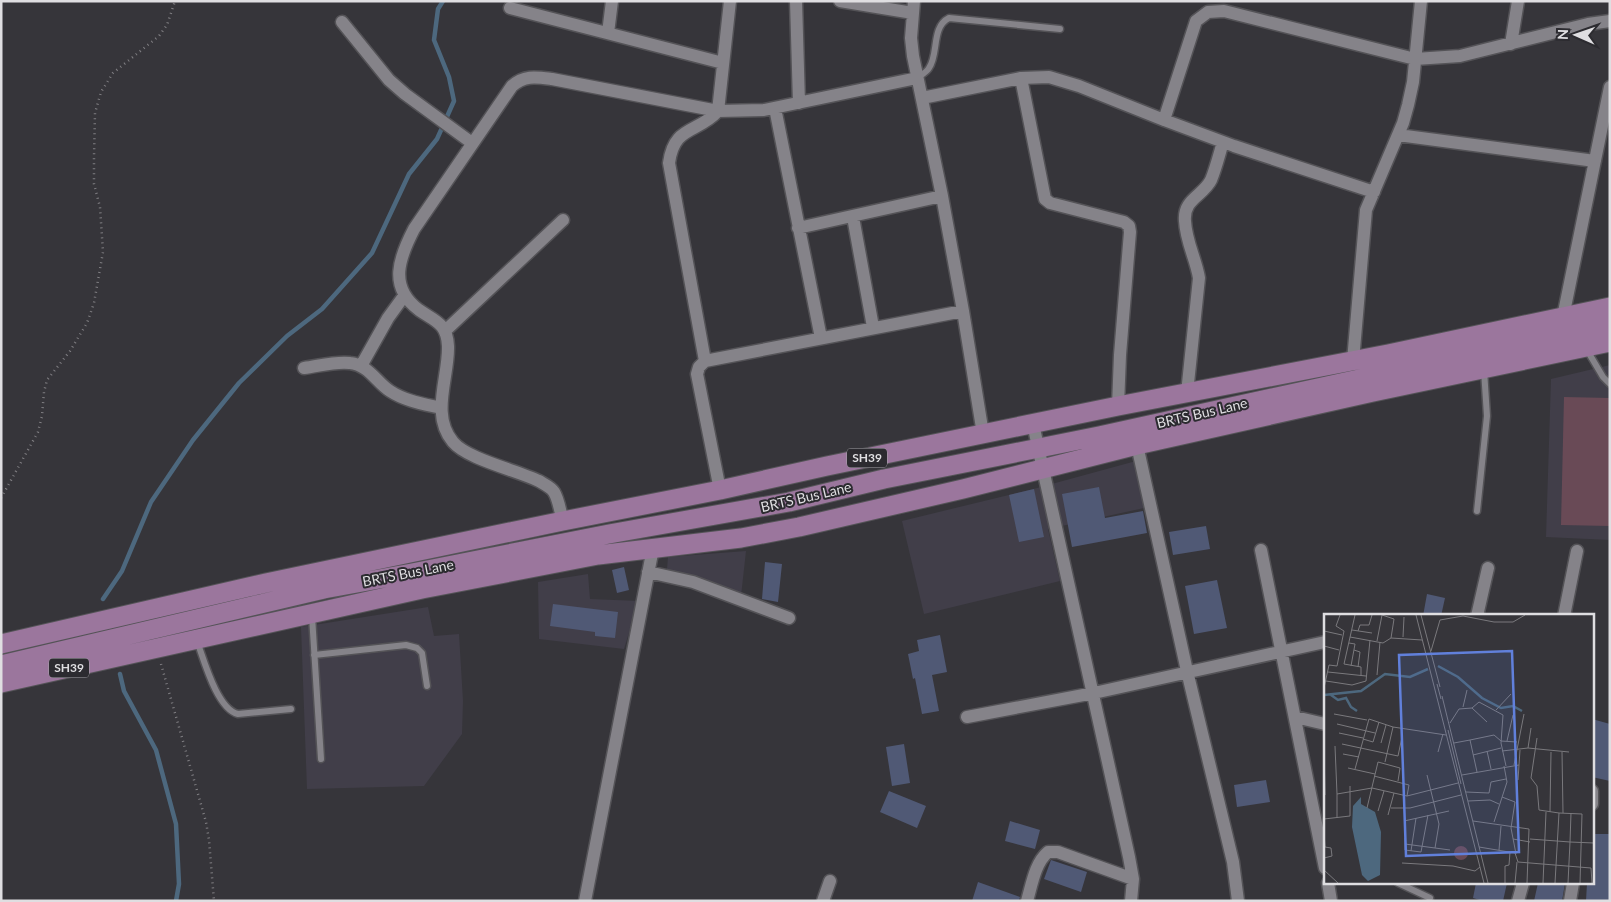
<svg xmlns="http://www.w3.org/2000/svg" width="1611" height="902" font-family="Lato,sans-serif">
<rect width="100%" height="100%" fill="#36353a"/>
<path fill="#413e49" d="M1610,365V540L1546,537L1551,379Z
M1136,461L1144,508L1048,529L1060,581L924,614L902,521L1037,488Z
M746,551L741,596L667,569L668,557Z
M588,574L590,599L639,601L624,649L539,639L538,582Z
M428,607L434,636L459,634L463,701L462,734L424,786L307,789L301,627Z"/>
<path fill="#694a56" d="M1564,397L1610,398V526L1561,525Z"/>
<g fill="none" stroke-linecap="round" stroke-linejoin="round">
<path stroke="#4d687e" stroke-width="4.5" d="M103,599L122,571L151,502L193,440L239,383L287,336L322,309L372,253L409,174L437,139L454,101L449,77L434,40L438,9L443,1
M120,674L124,691L156,750L176,824L179,884L176,901"/>
</g>
<path fill="#505975" d="M1099,487L1105,518L1143,511L1147,533L1072,547L1062,494Z
M1034,489L1044,537L1019,542L1009,495Z
M1206,526L1210,549L1173,555L1169,532Z
M765,562L782,564L778,602L762,599Z
M624,567L629,590L617,593L612,570Z
M1217,580L1227,628L1194,634L1185,586Z
M1427,594L1445,598L1441,616H1423Z
M553,604L618,612L615,638L595,636V632L550,626Z
M940,635L947,672L932,675L939,711L922,714L915,678L913,679L908,654L919,651L917,640Z
M1592,719L1610,724V781L1592,777Z
M904,744L910,783L892,786L886,747Z
M1266,780L1270,802L1237,807L1234,785Z
M889,791L926,806L917,828L880,812Z
M1010,821L1040,830L1035,849L1005,841Z
M1592,834H1610V901H1586L1587,883H1592Z
M1051,860L1087,872L1081,892L1044,879Z
M978,882L1020,897L1019,901H972Z
M1476,883H1507L1503,901H1483L1473,898Z
M1538,883H1565L1562,901H1534Z"/>
<g fill="none" stroke-linecap="round" stroke-linejoin="round">
<defs>
<path id="lane" d="M917,78C921,75 927,72 929,68C939,54 931,27 949,18L1060,29
M1587,350L1603,377L1610,384
M1477,511L1487,416L1484,370
M312,616L321,759
M197,641C204,660 217,709 238,714L291,709
M314,655L406,645L417,648L422,653L427,686
M1398,883L1430,898"/>
<path id="street" d="M796,1L799,103
M840,1L913,13
M914,1L911,38L913,56L942,196L963,311L983,434
M510,8L723,63
M342,22L389,80L405,94L472,143
M608,33L612,1
M1511,44L1518,1
M1021,78L1045,199L1050,203L1124,222L1129,226L1130,232L1120,355L1118,406
M922,98L1021,78L1049,77L1079,86L1164,120L1234,146L1374,192
M775,108L821,338
M1164,120L1196,21L1208,12L1224,11L1415,59L1460,56L1588,24L1610,21
M1398,135L1595,161
M853,217L873,327
M798,228L942,196
M1563,317L1610,87
M445,331L563,220
M705,361L669,163C674,125 697,134 718,111L730,1
M1353,361L1366,210L1403,123L1408,105L1413,82L1421,1
M361,366L388,318L404,296
M304,368C319,366 336,361 350,363C369,365 376,382 390,391C405,401 424,404 441,408
M1187,393L1199,278C1196,259 1186,242 1185,221C1183,199 1203,196 1211,180C1216,168 1219,155 1223,142
M1033,424L1129,857L1133,879L1131,901
M1137,445L1187,671L1233,862L1238,901
M720,490L697,374L699,367L705,361L963,311
M563,521C560,512 559,500 554,492C551,487 544,484 539,481C516,470 467,459 453,442C430,415 449,377 448,346C447,323 435,321 419,310C388,287 399,258 414,229L512,86C524,75 536,77 552,79L718,111L764,110L917,78
M1261,550L1325,868
M648,572L693,582L789,618
M1477,616L1488,568
M1564,616L1577,551
M967,717L1094,693L1325,642
M1295,717L1325,724
M1592,791V804
M1328,883L1331,901
M585,901L653,548
M823,901L830,881
M1027,901C1032,884 1035,863 1048,852H1058L1133,879
M1518,901L1523,883
M1570,901L1573,883"/>
<path id="primary" d="M1,644L266,583L563,521L720,490L827,466L1118,406L1388,354L1610,307
M1,665L324,589L412,573L609,534L789,502L884,479L1099,436L1610,324
M1,683L422,589L598,555L741,538L799,527L963,489L1137,445L1373,392L1610,342"/>
</defs>
<use href="#lane" stroke="#545357" stroke-width="9"/>
<use href="#street" stroke="#545357" stroke-width="15"/>
<use href="#primary" stroke="#545357" stroke-width="21"/>
<path stroke="#807f83" stroke-width="2.5" stroke-dasharray="1 4" stroke-linecap="butt" d="M1,498L38,432L42,416L44,392L47,380L70,351L87,323L94,303L103,252L100,207L94,184V157L95,113L101,92L113,73L159,36L167,25L175,1
M161,664L206,822L209,840L214,901"/>
<use href="#lane" stroke="#858389" stroke-width="6"/>
<use href="#street" stroke="#858389" stroke-width="12"/>
<use href="#primary" stroke="#9b769d" stroke-width="19"/>
</g>
<g text-anchor="middle" stroke-width="4" stroke-linejoin="round" paint-order="stroke">
<g fill="#2c2b30" stroke="#a9a8ac" stroke-width="1">
<rect x="847" y="448.5" width="40" height="19" rx="4"/>
<rect x="49" y="658.5" width="40" height="19" rx="4"/>
</g>
<g font-size="12" font-weight="bold" fill="#dfdee1">
<text x="867" y="462">SH39</text>
<text x="69" y="672">SH39</text>
</g>
<g font-size="14" fill="#dfdee1" stroke="#2c2b30">
<text transform="translate(1202 413) rotate(-13)" y="5">BRTS Bus Lane</text>
<text transform="translate(806 497) rotate(-13)" y="5">BRTS Bus Lane</text>
<text transform="translate(408 573) rotate(-11)" y="5">BRTS Bus Lane</text>
</g>
</g>
<g transform="translate(1324 614)">
<rect width="270" height="270" fill="#36353a"/>
<path d="M130 239a7 7 0 1 1 14 0a7 7 0 1 1-14 0Z" fill="#694a56"/>
<path d="M37,183V190L51,198L57,218L56,261L44,267L38,261L28,213L29,192Z" fill="#4d687e"/>
<path fill="none" stroke="#4d687e" stroke-width="2.5" d="M114,52L134,63L158,84L177,94L189,92L198,97M0,81L37,77L61,60L86,63L104,55M7,81L14,86L22,84L27,93L33,97"/>
<path fill="none" stroke="#7a797d" stroke-width="1" d="M31,1L20,50L37,53V62M92,1L160,269M97,1L116,73M28,16L48,19M0,17L18,21M34,17L36,11H45L48,1M26,23L59,29L67,24L98,26M79,23L80,3M53,27L58,1L70,5L67,24M25,29L31,30L27,52M0,32L15,36M30,36L36,38L34,53M107,37L116,6L139,2L170,8H189L201,1M4,58L42,62M53,61L56,28M2,67L28,71L42,67L46,26M113,70L117,85M0,74L5,51L13,52L20,17L12,12L16,1M118,82L164,269M139,93L143,76M148,94L163,108M172,96L187,80M10,100L43,106M126,109L135,95L148,94L155,88L179,101L177,129L182,152M13,110L51,119M124,116L137,170M15,119L39,124M213,124L207,164L213,172L215,196L235,199M39,125L49,128L55,108M146,126L170,121L177,127L193,128M183,127L189,101M57,129L62,111M130,129L146,126L153,158M18,130L74,142L78,123M11,132L13,180M0,133L1,181M204,134L207,114M163,137L167,155M178,137L204,134L245,138M114,138L119,120M238,138L239,199M19,140L35,143M149,141L177,134M61,148L69,113M190,151L200,100M24,154L51,160M31,155L45,105L69,113L122,121M138,161L195,151M50,162L85,171L83,182M194,166L196,136M142,178L165,179L167,168L182,165M178,183L191,188L187,214L192,240M144,187L166,186L175,190M43,194L54,148L76,154L74,167M67,194H86L137,181M54,197L60,177M226,198L227,138M247,199L246,228L270,229M64,201L70,179M13,204V180L48,174L83,182L134,169M0,205L26,202V172M80,207L125,197M149,207L205,215L203,269M170,208L183,168L180,152M0,218L1,233L7,234L8,242L0,244M81,224V236L97,238L104,201M189,225L206,228M206,225L246,228L244,269M81,230L111,234L115,210L103,161M155,233L191,239L194,248L267,254L268,269M111,234L126,236M175,236L177,212M87,237L92,204M78,249L129,252L151,257L156,253M0,256L14,269M181,269V252L185,251L186,238M191,269L193,248M219,269L222,198M231,269L235,199L258,200L256,269"/>
<path fill="#6180db" fill-opacity="0.15" stroke="#6180db" stroke-width="2.5" d="M188,37L195,238L82,242L75,41Z"/>
<rect width="270" height="270" fill="none" stroke="#dfdee1" stroke-width="2.5"/>
</g>
<rect width="1611" height="902" fill="none" stroke="#dfdee1" stroke-width="5"/>
<g transform="translate(1576 35) rotate(272)" stroke="#2c2b30" stroke-width="4" paint-order="stroke">
<path d="M0-4L9 19L0 12L-9 19Z" fill="#dfdee1"/>
<text y="-8" font-size="14" font-weight="bold" text-anchor="middle" fill="#dfdee1">N</text>
</g>
</svg>
